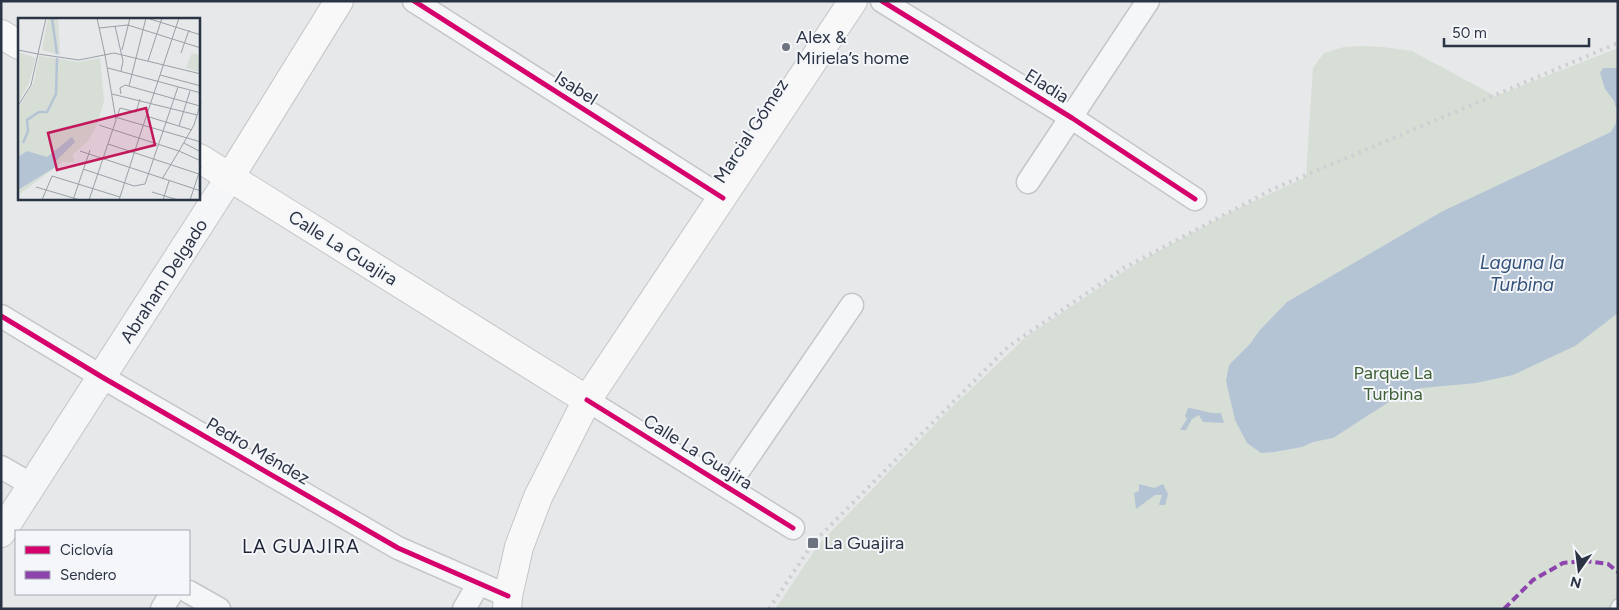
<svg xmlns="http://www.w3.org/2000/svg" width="1619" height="610" font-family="Figtree,sans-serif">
<rect width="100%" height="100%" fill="#e6e8ea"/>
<path fill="#d6ded6" d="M1363,46L1382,47L1412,51L1495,96L1618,48V609H775L819,544L949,410L1027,336L1135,264L1231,212L1306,177L1313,68L1324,53L1344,47Z"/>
<path fill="#b4c4d5" d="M1603,68H1618V313L1575,346L1513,375L1476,383L1422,388L1395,398L1333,438L1313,442L1302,447L1274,452L1261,453L1247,443L1235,420L1226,381L1229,365L1250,344L1259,331L1287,302L1443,211L1611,132L1616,123L1617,111L1614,101L1605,89L1600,73Z
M1188,408C1201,409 1207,414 1221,413L1224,423L1203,422L1199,415L1192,419L1186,430H1180L1187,419L1185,416Z
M1139,484L1154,488L1163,484L1168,494L1165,505H1159L1162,495H1155L1136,509L1134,493L1139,491Z"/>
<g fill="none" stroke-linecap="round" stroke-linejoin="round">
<defs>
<path id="service" d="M1616,609L1618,605"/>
<path id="minor" d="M414,1L723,198
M882,1L1072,118L1195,199
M1028,182L1148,1
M1,316L102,377L398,548L508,596
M587,400L793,528
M1,467L32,485
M728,486L852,305
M189,592L219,609
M162,609L171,594
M464,609L479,583"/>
<path id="tertiary" d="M1,533L230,177"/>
<path id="secondary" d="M1,34L19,45
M199,158L587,400
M230,177L339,1
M507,609L508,596L519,547L538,497L587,400L853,1"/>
</defs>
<use href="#service" stroke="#c4c6c8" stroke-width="14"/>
<use href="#minor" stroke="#c4c6c8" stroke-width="25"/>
<use href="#tertiary" stroke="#c4c6c8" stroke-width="30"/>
<use href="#secondary" stroke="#c4c6c8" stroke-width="30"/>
<use href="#service" stroke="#f5f6f7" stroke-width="11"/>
<use href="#minor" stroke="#f5f6f7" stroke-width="22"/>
<use href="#tertiary" stroke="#f5f6f7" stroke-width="28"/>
<use href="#secondary" stroke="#f8f8f8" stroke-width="28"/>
<path stroke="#cecfd2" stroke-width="4" stroke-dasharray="2.5 5" stroke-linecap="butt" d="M769,609L813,543L1009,346L1124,268L1273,189L1618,43"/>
<path stroke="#8e44ad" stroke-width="4" stroke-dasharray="8 4" stroke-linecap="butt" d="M1504,609L1533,580L1563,563L1586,561L1608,564L1618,572"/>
<defs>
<path id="cycleway" d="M414,1L723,198
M882,1L1072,118L1195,199
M1,316L102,377L398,548L508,596
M587,400L793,528"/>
</defs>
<use href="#cycleway" stroke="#f4f6f9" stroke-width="8"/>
<use href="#cycleway" stroke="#d6006c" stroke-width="5"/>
</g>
<g fill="#6c737f" stroke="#f4f6f9" stroke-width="2">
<circle cx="786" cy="47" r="5"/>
<rect x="807" y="537" width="12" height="12" rx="2.5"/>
</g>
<g text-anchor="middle" stroke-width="4" stroke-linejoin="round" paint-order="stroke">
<g font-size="18" fill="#2b3445" stroke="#f4f6f9" text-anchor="start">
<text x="796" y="43">Alex &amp;<tspan x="796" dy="21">Miriela’s home</tspan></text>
<text x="824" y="549">La Guajira</text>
</g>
<g font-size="18" fill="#2b3445" stroke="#f4f6f9">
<text transform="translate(1047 86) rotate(32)" y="6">Eladia</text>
<text transform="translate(576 88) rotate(32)" y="6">Isabel</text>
<text transform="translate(751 131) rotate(-57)" y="6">Marcial Gómez</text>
<text transform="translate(343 248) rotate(32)" y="6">Calle La Guajira</text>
<text transform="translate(164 281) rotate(-57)" y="6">Abraham Delgado</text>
<text transform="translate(258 451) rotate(30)" y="6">Pedro Méndez</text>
<text transform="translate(698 452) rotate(32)" y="6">Calle La Guajira</text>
</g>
<g font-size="18" fill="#3f6138" stroke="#f4f6f9">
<text x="1393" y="379">Parque La<tspan x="1393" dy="21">Turbina</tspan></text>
</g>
<g font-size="19" font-style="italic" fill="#34527a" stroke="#f4f6f9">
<text x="1522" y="269">Laguna la<tspan x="1522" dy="22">Turbina</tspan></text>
</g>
<g font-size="19" letter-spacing="1" fill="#1d2536" stroke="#f4f6f9">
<text x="301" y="553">LA GUAJIRA</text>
</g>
</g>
<g transform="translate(18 18)">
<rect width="182" height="182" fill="#e6e8ea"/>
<path d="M30,0H40L42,37L24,32ZM0,34L18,40L11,65L0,86ZM174,35L182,37V54L168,50ZM21,38L61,44L82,40L86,83L79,107L70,123L55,136L56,144H45L0,177V91L16,64Z" fill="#d6ded6"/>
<path d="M54,119L57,124L37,144L39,148L0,172V139L9,133L29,139Z" fill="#b4c4d5"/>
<path fill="none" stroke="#b4c4d5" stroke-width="2.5" d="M34,0L39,36M5,125L10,113L9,102L21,94H29L38,76L39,40"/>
<path fill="none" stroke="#9ba0a8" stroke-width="1" d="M79,0L87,37M129,0L183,17M97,8L105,43L103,53M81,10L110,7L183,30M0,32L20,36M104,32L112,0M163,35L171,12M20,36L61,42L96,35L183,56M130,43L144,0M90,50L183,75M142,57L183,68M111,68L128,0M94,76L179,97M103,76L102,70L107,67L182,88M0,88L13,67L28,0M128,98L174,112M97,99L183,124M99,99L102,90L118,94L122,81M81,107L96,112M161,108L172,73M96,112L161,133L176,107L183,84M121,120L161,0M166,125L183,134M90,126L181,156M62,133L183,173M65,151L116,168L127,166L160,69M144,161L161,133L183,143M18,169L62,182M134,174L160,182M24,182L34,158L102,179M55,182L72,132M71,182L98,102L87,37M101,182L121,120M145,182L151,163M172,182L183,149"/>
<path fill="#c2185b" fill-opacity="0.15" stroke="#c2185b" stroke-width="2.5" d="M128,90L137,127L39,152L30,115Z"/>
<rect width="182" height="182" fill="none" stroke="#2b3445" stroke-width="2.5"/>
</g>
<rect width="1619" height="610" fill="none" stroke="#2b3445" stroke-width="5"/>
<rect x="15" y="530" width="175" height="65" fill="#f4f6f9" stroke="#a4a8b1"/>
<rect x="25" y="546" width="25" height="8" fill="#d6006c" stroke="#a4a8b1"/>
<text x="60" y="555" font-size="15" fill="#2b3445">Ciclovía</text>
<rect x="25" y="571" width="25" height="8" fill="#8e44ad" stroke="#a4a8b1"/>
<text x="60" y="580" font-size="15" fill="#2b3445">Sendero</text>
<g transform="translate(1579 570) rotate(194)" stroke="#f4f6f9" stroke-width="4" paint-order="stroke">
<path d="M0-4L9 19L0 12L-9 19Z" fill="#2b3445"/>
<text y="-8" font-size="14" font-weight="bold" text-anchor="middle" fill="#2b3445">N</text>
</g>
<path d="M1444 38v8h145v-8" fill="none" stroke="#2b3445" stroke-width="2.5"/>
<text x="1452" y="38" font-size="15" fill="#2b3445" stroke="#f4f6f9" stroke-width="4" paint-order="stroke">50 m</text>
</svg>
